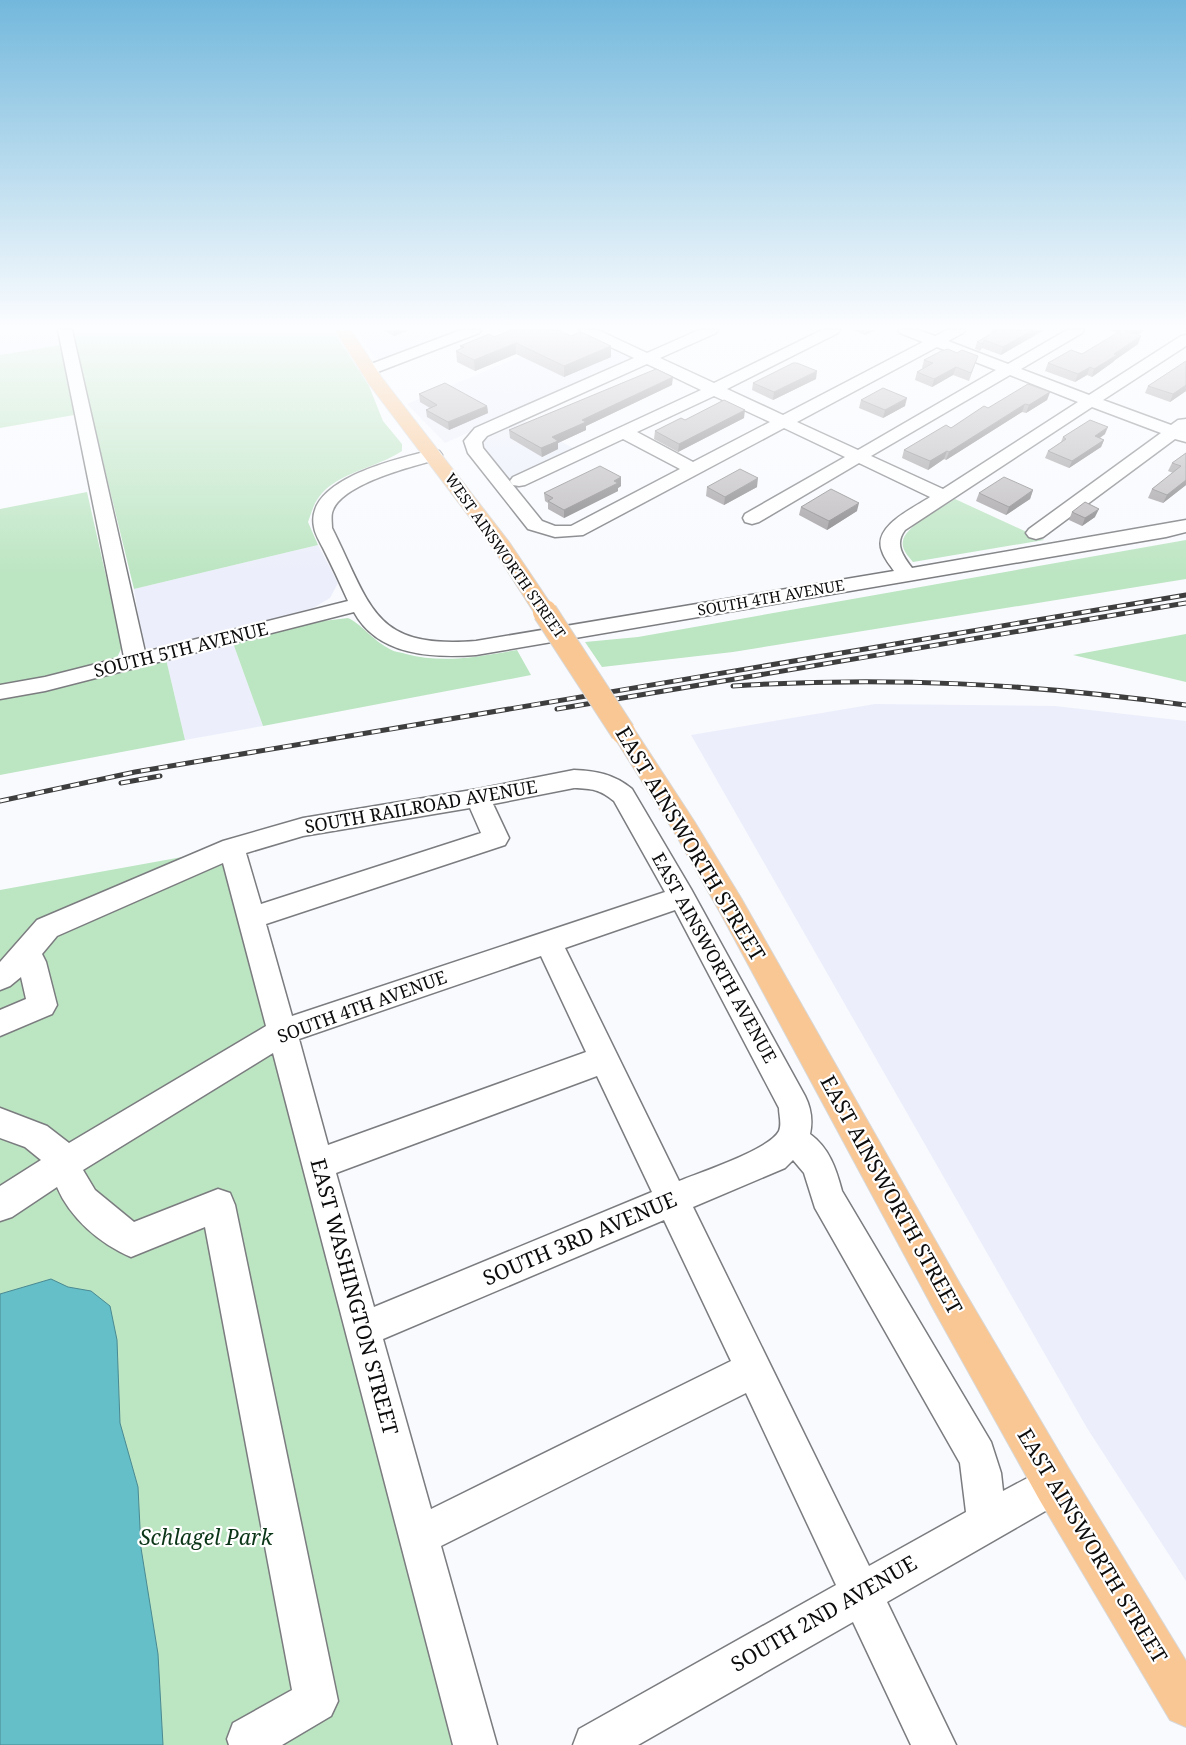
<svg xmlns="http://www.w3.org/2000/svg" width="1186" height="1745" font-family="'Noto Serif',serif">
<rect width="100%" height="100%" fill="#f9fafe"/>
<path fill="#eceffb" d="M0,330H57L60,345L0,355Z
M358,330H463L380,360L375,358L356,331Z
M578,332L635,358L445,443L407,404Z
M523,420L580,452L514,484L481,444L485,438Z
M318,545L338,583L330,598L313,608L154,652L143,646L134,589Z
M233,643L263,726L185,740L166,659Z
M875,704L1055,706L1186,721V1581L1087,1428L691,735Z"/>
<path fill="#bce5c2" d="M71,330H333L369,386L383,421L402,444V451C377,468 337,472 319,497C314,503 311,514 308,522L318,545L134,589Z
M60,345L74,415L0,428V355Z
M87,492L122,647L115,662L42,679L0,685V509Z
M955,499L1044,540L913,562C908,556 901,549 903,541C905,526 942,508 955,499Z
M1186,540V579L733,652L602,667L585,642L638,637Z
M348,618C359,622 374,641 388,648C393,652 400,652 406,654C444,664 480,656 517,650L531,675L263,726L233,643L323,621Z
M1186,634V682L1073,655Z
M166,659L185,740L0,775V698Z
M232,848L475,1745H0V890Z"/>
<path fill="#64bfc9" stroke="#4a8991" d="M51,1279L68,1287L91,1291L110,1306L117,1340L120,1423L138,1487L141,1548L158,1654L163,1745H0V1294Z"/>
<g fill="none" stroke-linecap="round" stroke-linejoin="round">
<defs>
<path id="minor" d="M58,330H72L145,652L348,601C340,583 332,566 323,548C320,542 315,534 314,527C304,479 400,458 433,450L439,451L442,455L439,459C414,466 339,484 332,513C331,517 332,524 332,528C372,608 373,649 476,641L894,571C890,565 884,558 882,551C872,526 914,508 930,497L859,463L759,522L752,524L745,522L743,518L745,514L845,457L784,428L583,535L555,537L528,529L468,453L464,441L475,428L634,358L581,333L579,330H598L647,353L699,330H718L716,333L660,358L714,383L822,330H840L838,333L727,389L783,415L923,342L900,333L898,330H918L935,336L947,330H965L963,333L948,341L1008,364L1067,330H1084L1082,333L1021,369L1089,395L1181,336L1186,335V346L1103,400L1171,425L1178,420L1186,419V442L1175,439L1043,537L1036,539L1029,537L1026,533L1029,529L1161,433L1092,407L905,530C894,544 903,556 912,568L1186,520V532L1166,537L476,655C432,658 378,656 354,612L45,691L0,699V685L45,677L124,657ZM937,347L996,370L858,450L797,422ZM647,364L701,390L513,477L510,481L513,485L519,486L525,485L623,439L680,469L571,526H555L542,521L483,448L482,442L487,436ZM1010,375L1078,402L943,489L871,456ZM714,396L770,422L693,462L637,432Z
M461,330H481L479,333L375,373H363L361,370L363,367Z
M574,770C596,771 614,774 632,789L691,889L805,1096C811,1108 813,1120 810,1134C829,1148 836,1168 842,1191L991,1442L1001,1473L1003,1491L1054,1464L1068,1470L1074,1484L1068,1498L887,1602L956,1745H911L853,1622L638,1745H573L579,1729L836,1585L746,1393L441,1546L497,1745H453L273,1053L83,1170L95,1190L134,1222L218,1189L230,1193L235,1205L338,1701L331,1716L282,1745H229L227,1739L233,1723L292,1690L205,1227L131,1257C100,1244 70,1218 57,1187L12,1217L0,1221V1186L41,1160L25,1147L0,1138V1108L47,1126L69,1143L266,1026L223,863L57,936L42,954L46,962L57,1005L52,1014L0,1036V1010L26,999L21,977L10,986L0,990V962L37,920L223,841L303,818L478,789ZM574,788C593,789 599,789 614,801L665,892L292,1016L266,924L505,845L509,838L493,804ZM470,808L481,833L261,904L246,853L303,836ZM675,910L779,1108C779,1115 782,1124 779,1131C769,1150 701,1172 679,1181L565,948ZM541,956L586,1052L328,1145L299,1039ZM597,1076L652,1192L374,1307L336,1173ZM793,1160L804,1173L815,1208L960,1463L966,1512L869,1566L693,1207L785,1168ZM664,1220L731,1361L431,1509L383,1339Z"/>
<path id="major" d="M335,330H351L382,378L509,542L556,612L553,617L545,619L537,617L493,548L369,384Z
M623,724L632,726L694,821L741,898L960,1284L1069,1469L1186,1661V1727L1170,1720L1039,1499L934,1310L721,914L676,835L611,732L614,726Z"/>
</defs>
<use href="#minor" stroke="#7b7c7f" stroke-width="3"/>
<use href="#major" stroke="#d8d8d8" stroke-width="2"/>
<use href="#minor" fill="#fff" fill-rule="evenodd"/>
<use href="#major" fill="#f9c794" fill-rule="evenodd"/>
<defs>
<path id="rail" d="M733,686C889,676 1032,684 1186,705
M557,709L1186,603
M121,783L160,776
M0,801L135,772L1186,595"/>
</defs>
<use href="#rail" stroke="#3e3e3f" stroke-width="5"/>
<use href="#rail" stroke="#fff" stroke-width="3" stroke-dasharray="9" stroke-linecap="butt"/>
<defs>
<path id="major-bridge" d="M545,612L623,732"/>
</defs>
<use href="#major-bridge" stroke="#d8d8d8" stroke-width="26" stroke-linecap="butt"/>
<use href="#major-bridge" stroke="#f9c794" stroke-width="24"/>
</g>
<path fill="#a29fa2" d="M383,330H409L394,336Z
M852,330H876L865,335Z
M992,330H1044L1001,355L982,348L980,351L975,349L977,342L991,334Z
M1109,330H1145L1136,335L1138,344L1115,360L1113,362L1092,377L1087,375L1075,382L1045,371L1048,363L1082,354L1118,333Z
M571,336L611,346V357L564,377L516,354L475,371L457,362L456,351L461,349L460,346Z
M957,353L978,356L969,381L953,375L932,387L915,380L917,372L923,368H922L924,360Z
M1186,361V391L1170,402L1145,393L1148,386Z
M816,379L773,400L752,390L753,383Z
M672,385L586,426V430L558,443V449L542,457L510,438L509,430Z
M1050,392L1047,400L1026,413L1022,412L946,460L944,459L928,470L902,458L904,450L951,428L988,408Z
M419,394L487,406L488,413L449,430L427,417L426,410L430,408L420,402Z
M861,400L905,406L883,418L859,408Z
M744,418L678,452L654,439L655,431L685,420Z
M1105,434L1100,438L1104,440L1101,447L1069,468L1045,458L1048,451L1061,442L1063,437Z
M1186,453V485L1163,503L1148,498L1152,489L1173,473L1168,471L1172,463Z
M621,477V486L618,488V491L564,518L548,509V503L545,501L544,493Z
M707,487H757L724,505L706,496Z
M1033,490L1030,499L1006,515L976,501L979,493Z
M801,507L857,511L827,530L799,515Z
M1072,512L1095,517L1082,526L1069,520Z"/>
<path fill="#848284" d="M393,330H409L394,336Z
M866,330H876L865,335Z
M1033,330H1044L1001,355L1003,347Z
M1135,330H1145L1132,338Z
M1141,336L1138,344L1115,360L1113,362L1092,377L1094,369L1114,354Z
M516,343V354L475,371L474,360Z
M611,346V357L564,377V366Z
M956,367L953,375L932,387L934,379Z
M1090,367L1087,375L1075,382L1078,374Z
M817,371L816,379L773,400L774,392Z
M673,377L672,385L586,426V430L558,443V449L542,457L541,448L552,437L582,420Z
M1186,385V391L1170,402L1173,394Z
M1050,392L1047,400L1026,413L1029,405Z
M907,398L905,406L883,418L885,410Z
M1025,404L1022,412L946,460L949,452Z
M487,406L488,413L449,430L448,422Z
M745,410L744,418L678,452L679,444Z
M1108,427L1105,434L1092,443L1095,436Z
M1104,440L1101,447L1069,468L1072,461Z
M947,451L944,459L928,470L930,461Z
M621,477V486L618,488V491L564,518V510Z
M758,478L757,487L724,505L725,497Z
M1186,480V485L1163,503L1167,495Z
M1033,490L1030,499L1006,515L1009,507Z
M859,503L857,511L827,530L829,521Z
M1099,509L1095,517L1082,526L1085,518Z"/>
<path fill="#bcb9bc" stroke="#848284" d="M512,330H559L571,336L581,332L611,346L564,366L516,343L474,360L456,351L464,347L460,346L489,334L494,337Z
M993,330H1033L1003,347L984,340L983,344L977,342L996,331Z
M1122,330L1141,336L1114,354L1117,355L1094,369L1090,367L1078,374L1048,363L1071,350L1082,354Z
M948,349L957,353L962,350L978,356L971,373L956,367L934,379L917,372L933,363L924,360L941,351Z
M1186,361V385L1173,394L1148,386Z
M793,363H797L817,371L774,392L753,383Z
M656,369L673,377L582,420L586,422L552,437L558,441L541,448L509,430Z
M445,383L487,406L448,422L426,410L437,405L419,394Z
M1028,384L1050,392L1029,405L1025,404L949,452L947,451L930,461L904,450L946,425L951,428L984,406L988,408Z
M883,388L907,398L885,410L861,400Z
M724,400L745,410L679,444L655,431L681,418L685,420Z
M1090,420L1108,427L1095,436L1104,440L1072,461L1048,451L1066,439L1063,437Z
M1186,453V480L1167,495L1152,489L1181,466L1172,463Z
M600,466L621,477L614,481L618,483L564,510L548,501L553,498L544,493Z
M740,469L758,478L725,497L707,487Z
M1004,477L1033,490L1009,507L979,493Z
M831,489L859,503L829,521L801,507Z
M1085,502L1099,509L1085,518L1072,512Z"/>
<linearGradient id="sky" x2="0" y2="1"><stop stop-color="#73b8dc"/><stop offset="0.57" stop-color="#fcfdff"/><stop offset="1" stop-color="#fcfdff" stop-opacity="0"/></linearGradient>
<rect width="1186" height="574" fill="url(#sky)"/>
<g text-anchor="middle" stroke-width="4.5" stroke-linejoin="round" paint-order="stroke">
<g font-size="15" fill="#0c0c0d" stroke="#fff">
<text transform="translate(505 556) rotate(55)" y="5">WEST AINSWORTH STREET</text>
<text transform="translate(771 598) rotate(-10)" y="5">SOUTH 4TH AVENUE</text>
</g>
<g font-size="18" fill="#0c0c0d" stroke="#fff">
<text transform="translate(181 650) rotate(-14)" y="6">SOUTH 5TH AVENUE</text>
<text transform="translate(421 807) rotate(-10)" y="6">SOUTH RAILROAD AVENUE</text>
<text transform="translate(714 958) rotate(61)" y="6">EAST AINSWORTH AVENUE</text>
<text transform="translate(362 1007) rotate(-20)" y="6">SOUTH 4TH AVENUE</text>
</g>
<g font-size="21" fill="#0c0c0d" stroke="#fff">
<text transform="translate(690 844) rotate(59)" y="7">EAST AINSWORTH STREET</text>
<text transform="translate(891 1195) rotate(61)" y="7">EAST AINSWORTH STREET</text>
<text transform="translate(580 1239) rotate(-23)" y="7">SOUTH 3RD AVENUE</text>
<text transform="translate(354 1297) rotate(75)" y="7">EAST WASHINGTON STREET</text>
<text transform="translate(1092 1546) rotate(59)" y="7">EAST AINSWORTH STREET</text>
<text transform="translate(824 1614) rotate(-30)" y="7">SOUTH 2ND AVENUE</text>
</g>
<g font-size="21" font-style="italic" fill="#0b3517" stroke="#fff">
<text x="206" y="1545">Schlagel Park</text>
</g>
</g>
</svg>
